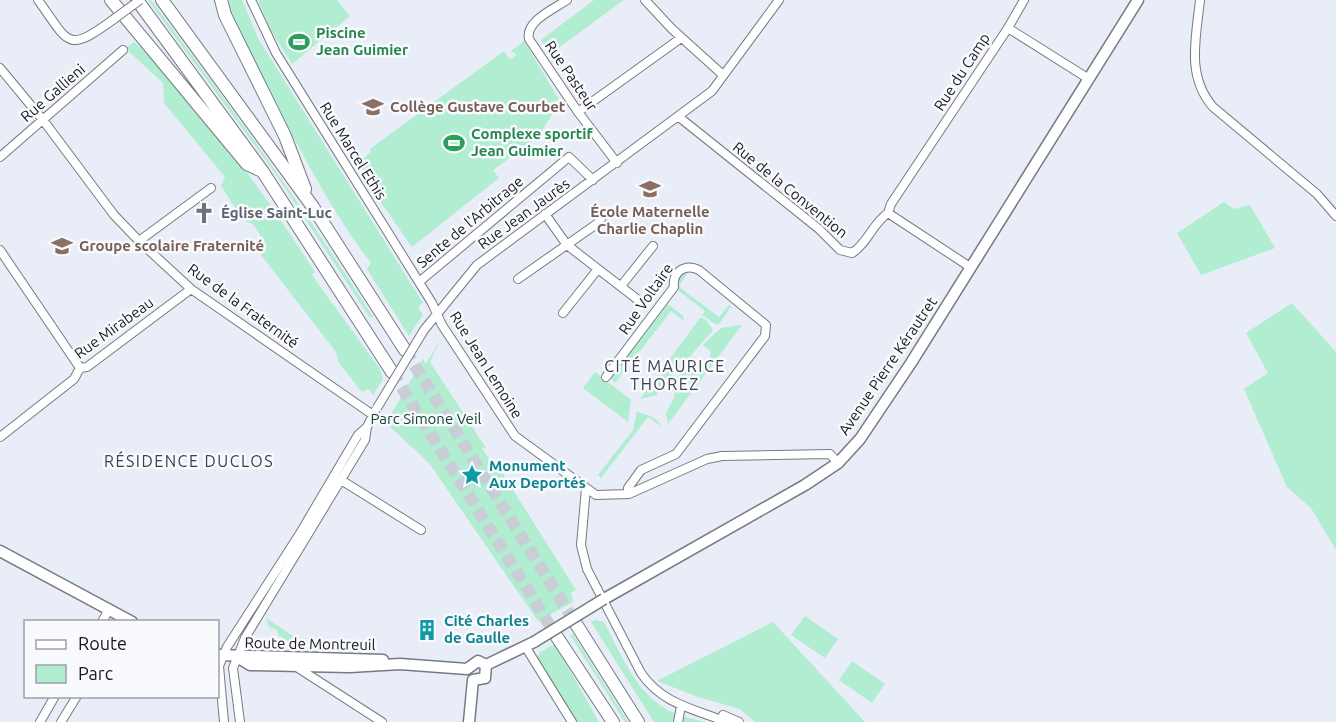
<svg xmlns="http://www.w3.org/2000/svg" width="1336" height="722" font-family="Ubuntu,sans-serif">
<rect width="100%" height="100%" fill="#e8edf7"/>
<path fill="#b0edd1" d="M148,0H151C229,104 304,207 373,317L370,318L275,173Z
M229,0H242L259,40L423,303L418,307L423,315L409,336L367,269L371,263C327,205 295,140 262,76C250,53 231,26 229,0Z
M258,0H337L350,16L292,64L270,29Z
M594,0H624L550,54L541,40Z
M524,41L560,101L539,136L493,170L499,178L412,247L355,165L371,152L370,149L504,51L510,59L517,55L511,51Z
M134,42C203,104 264,194 315,272L312,274L314,278L380,369L383,379L373,395L369,389L362,392L339,363L336,352L261,255L266,245L253,224L243,220L221,186L225,177L164,103L163,83L125,48Z
M1224,202L1234,209L1250,205L1275,248L1201,275L1177,233Z
M684,271L687,274L679,286L683,290L719,317L729,305L731,307L719,324H715L702,315L705,311L679,291L676,286L680,274Z
M1292,303L1336,352V550L1311,508L1287,487L1244,389L1268,373L1246,333Z
M668,304L683,316L684,321L671,311L615,383L611,378Z
M700,318L705,319L713,330L672,377L661,385L657,395L640,399Z
M742,325L668,424L666,413L674,398L677,377L692,356L700,363L709,358L711,352L703,345L721,328Z
M440,340L430,362L486,448H482L495,469L498,466L576,590L571,593L573,602L538,621L429,463L386,423L423,359L426,364Z
M595,372L631,400L628,422L583,388Z
M637,412C645,414 658,418 661,426L648,417L601,478L598,475L633,430Z
M805,616L838,639L825,658L791,635Z
M266,618L307,645L295,644L279,636L276,629L269,627Z
M595,620L604,622C620,652 635,691 666,709C677,716 693,719 706,722H654L591,622Z
M773,622L865,722H755L740,709L698,697L657,681Z
M573,634L628,722H625L570,635Z
M555,644L599,722H577L537,659L540,652Z
M852,661L885,684L872,703L839,680Z"/>
<g fill="none" stroke-linecap="round" stroke-linejoin="round">
<path stroke="#c9cdd6" stroke-width="12" stroke-dasharray="12 6" stroke-linecap="butt" d="M405,350L576,624
M392,372L557,637"/>
<defs>
<path id="minor" d="M38,0C70,44 66,54 114,19
M251,0L276,53L432,303L442,325L515,436L596,495L629,494L707,459L722,456L830,454L838,463
M567,0C554,9 525,21 529,39L578,112L617,163
M645,0L672,29L723,75
M1200,0C1196,38 1186,76 1213,107L1317,194L1336,216
M1008,28L1024,0
M0,68L43,120L114,215L139,241L191,289L373,415
M578,112L681,38
M679,117L819,229L840,250L852,253C868,243 872,224 888,213
M0,157L123,50
M888,213L891,204L1008,28L1089,79
M888,213L970,267
M545,214L567,245L642,303
M139,241L211,188
M0,250L80,368
M518,279L598,223L603,216
M419,282L569,157L593,180
M621,286L653,246
M563,313L598,269
M424,330L477,265L712,91L779,0
M606,377L674,287C672,272 685,263 699,270L766,325L765,336L676,454L641,470L628,488L629,494
M0,437L74,379L80,368L87,367L191,289
M341,480L421,530
M586,488L581,545L587,569L641,673C662,704 694,709 727,722
M102,622L109,609
M525,646L572,722
M295,666L382,722
M723,715L739,722
M40,722L55,696
M61,722L77,696
M224,722L219,666L227,647L299,535L358,435L367,427
M240,722L233,668L245,638L365,440L367,427L375,411
M678,722L681,706"/>
<path id="major" d="M0,551L132,622
M604,599L805,485L838,463L860,439L911,363L1138,0
M218,655L383,660
M237,657L250,665L350,667L400,664L467,669
M486,665L534,642
M467,669L478,661L486,665
M473,680L485,678L486,665
M469,722L473,680"/>
<path id="highway" d="M111,0L247,164L262,171
M137,0L263,172L392,372
M162,0L313,207L405,350
M221,0L225,15L285,136L305,189
M576,624L638,722
M557,637L613,722"/>
</defs>
<use href="#minor" stroke="#757a83" stroke-width="10"/>
<use href="#major" stroke="#757a83" stroke-width="13"/>
<use href="#highway" stroke="#757a83" stroke-width="14"/>
<use href="#minor" stroke="#fff" stroke-width="8"/>
<use href="#major" stroke="#fff" stroke-width="10"/>
<use href="#highway" stroke="#fff" stroke-width="12"/>
<defs>
<path id="minor-bridge" d="M114,19L140,0
M377,408L424,330"/>
<path id="major-bridge" d="M534,642L604,599"/>
</defs>
<use href="#minor-bridge" stroke="#757a83" stroke-width="10" stroke-linecap="butt"/>
<use href="#major-bridge" stroke="#757a83" stroke-width="13" stroke-linecap="butt"/>
<use href="#minor-bridge" stroke="#fff" stroke-width="8"/>
<use href="#major-bridge" stroke="#fff" stroke-width="10"/>
</g>
<defs>
<symbol id="stadium-bare" viewBox="-9 -9 18 18"><path d="M0-5a6.5 5 0 1 0 0 10a6.5 5 0 1 0 0-10ZM-3.5-1.8h7v3.6h-7Z" fill="#2e9e5b" stroke="#f8fafe" stroke-width="2.5" paint-order="stroke"/></symbol>
<symbol id="school-bare" viewBox="-9 -9 18 18"><path d="M0-5L7-2L0 1L-7-2ZM-4 1L0 2.5L4 1V4Q0 6-4 4Z" fill="#8d6e63" stroke="#f8fafe" stroke-width="2.5" paint-order="stroke"/></symbol>
<symbol id="church-bare" viewBox="-9 -9 18 18"><path d="M-1.2-6h2.4v3.5h3.3v2.4h-3.3V6h-2.4V-.1h-3.3v-2.4h3.3Z" fill="#6b7280" stroke="#f8fafe" stroke-width="2.5" paint-order="stroke"/></symbol>
<symbol id="sight-bare" viewBox="-9 -9 18 18"><path d="M0-6L1.8-2.2L6-1.7L2.9 1.2L3.7 5.4L0 3.3L-3.7 5.4L-2.9 1.2L-6-1.7L-1.8-2.2Z" fill="#0f9aa8" stroke="#f8fafe" stroke-width="2.5" paint-order="stroke"/></symbol>
<symbol id="building-bare" viewBox="-9 -9 18 18"><path d="M-4-6H4V6H1V3H-1V6H-4ZM-2.5-4.3h1.7v1.8h-1.7ZM.8-4.3h1.7v1.8H.8ZM-2.5-1h1.7V.8h-1.7ZM.8-1h1.7V.8H.8Z" fill="#0f9aa8" stroke="#f8fafe" stroke-width="2.5" paint-order="stroke"/></symbol>
</defs>
<g fill-rule="evenodd">
<use href="#stadium-bare" x="284" y="27" width="30" height="30"/>
<use href="#school-bare" x="358" y="92" width="30" height="30"/>
<use href="#stadium-bare" x="439" y="128" width="30" height="30"/>
<use href="#school-bare" x="635" y="174" width="30" height="30"/>
<use href="#church-bare" x="189" y="198" width="30" height="30"/>
<use href="#school-bare" x="47" y="231" width="30" height="30"/>
<use href="#sight-bare" x="457" y="460" width="30" height="30"/>
<use href="#building-bare" x="412" y="615" width="30" height="30"/>
</g>
<g text-anchor="middle" stroke-width="5" stroke-linejoin="round" paint-order="stroke">
<g font-size="15" font-weight="bold" fill="#27864d" stroke="#f8fafe" text-anchor="start">
<text x="316" y="38">Piscine<tspan x="316" dy="17">Jean Guimier</tspan></text>
<text x="471" y="139">Complexe sportif<tspan x="471" dy="17">Jean Guimier</tspan></text>
</g>
<g font-size="15" fill="#17191c" stroke="#f8fafe">
<text transform="translate(962 72) rotate(-57)" y="5">Rue du Camp</text>
<text transform="translate(571 76) rotate(56)" y="5">Rue Pasteur</text>
<text transform="translate(53 93) rotate(-41)" y="5">Rue Gallieni</text>
<text transform="translate(353 151) rotate(58)" y="5">Rue Marcel Ethis</text>
<text transform="translate(790 190) rotate(39)" y="5">Rue de la Convention</text>
<text transform="translate(524 214) rotate(-36)" y="5">Rue Jean Jaurès</text>
<text transform="translate(470 222) rotate(-40)" y="5">Sente de l'Arbitrage</text>
<text transform="translate(646 299) rotate(-55)" y="5">Rue Voltaire</text>
<text transform="translate(243 306) rotate(36)" y="5">Rue de la Fraternité</text>
<text transform="translate(114 328) rotate(-36)" y="5">Rue Mirabeau</text>
<text transform="translate(486 365) rotate(58)" y="5">Rue Jean Lemoine</text>
<text transform="translate(888 366) rotate(-56)" y="5">Avenue Pierre Kérautret</text>
<text transform="translate(310 644) rotate(1)" y="5">Route de Montreuil</text>
</g>
<g font-size="15" font-weight="bold" fill="#785e54" stroke="#f8fafe" text-anchor="start">
<text x="390" y="112">Collège Gustave Courbet</text>
<text x="650" y="217" text-anchor="middle">École Maternelle<tspan x="650" dy="17">Charlie Chaplin</tspan></text>
<text x="79" y="251">Groupe scolaire Fraternité</text>
</g>
<g font-size="15" font-weight="bold" fill="#5b616d" stroke="#f8fafe" text-anchor="start">
<text x="221" y="218">Église Saint-Luc</text>
</g>
<g font-size="15" fill="#154231" stroke="#f8fafe">
<text x="426" y="424">Parc Simone Veil</text>
</g>
<g font-size="15" font-weight="bold" fill="#0d838f" stroke="#f8fafe" text-anchor="start">
<text x="489" y="471">Monument<tspan x="489" dy="17">Aux Deportés</tspan></text>
<text x="444" y="626">Cité Charles<tspan x="444" dy="17">de Gaulle</tspan></text>
</g>
<g font-size="16" letter-spacing="1.5" fill="#3d4149" stroke="#f8fafe">
<text x="665" y="372">CITÉ MAURICE<tspan x="665" dy="18">THOREZ</tspan></text>
<text x="189" y="467">RÉSIDENCE DUCLOS</text>
</g>
</g>
<rect x="24" y="620" width="195" height="78" fill="#f8fafe" stroke="#9ea0a4" stroke-width="1.5"/>
<rect x="36" y="640" width="30" height="9" fill="#ffffff" stroke="#9ea0a4" stroke-width="1.5"/>
<text x="78" y="650" font-size="18" fill="#17191c">Route</text>
<rect x="36" y="665" width="30" height="18" fill="#b0edd1" stroke="#9ea0a4" stroke-width="1.5"/>
<text x="78" y="680" font-size="18" fill="#17191c">Parc</text>
</svg>
